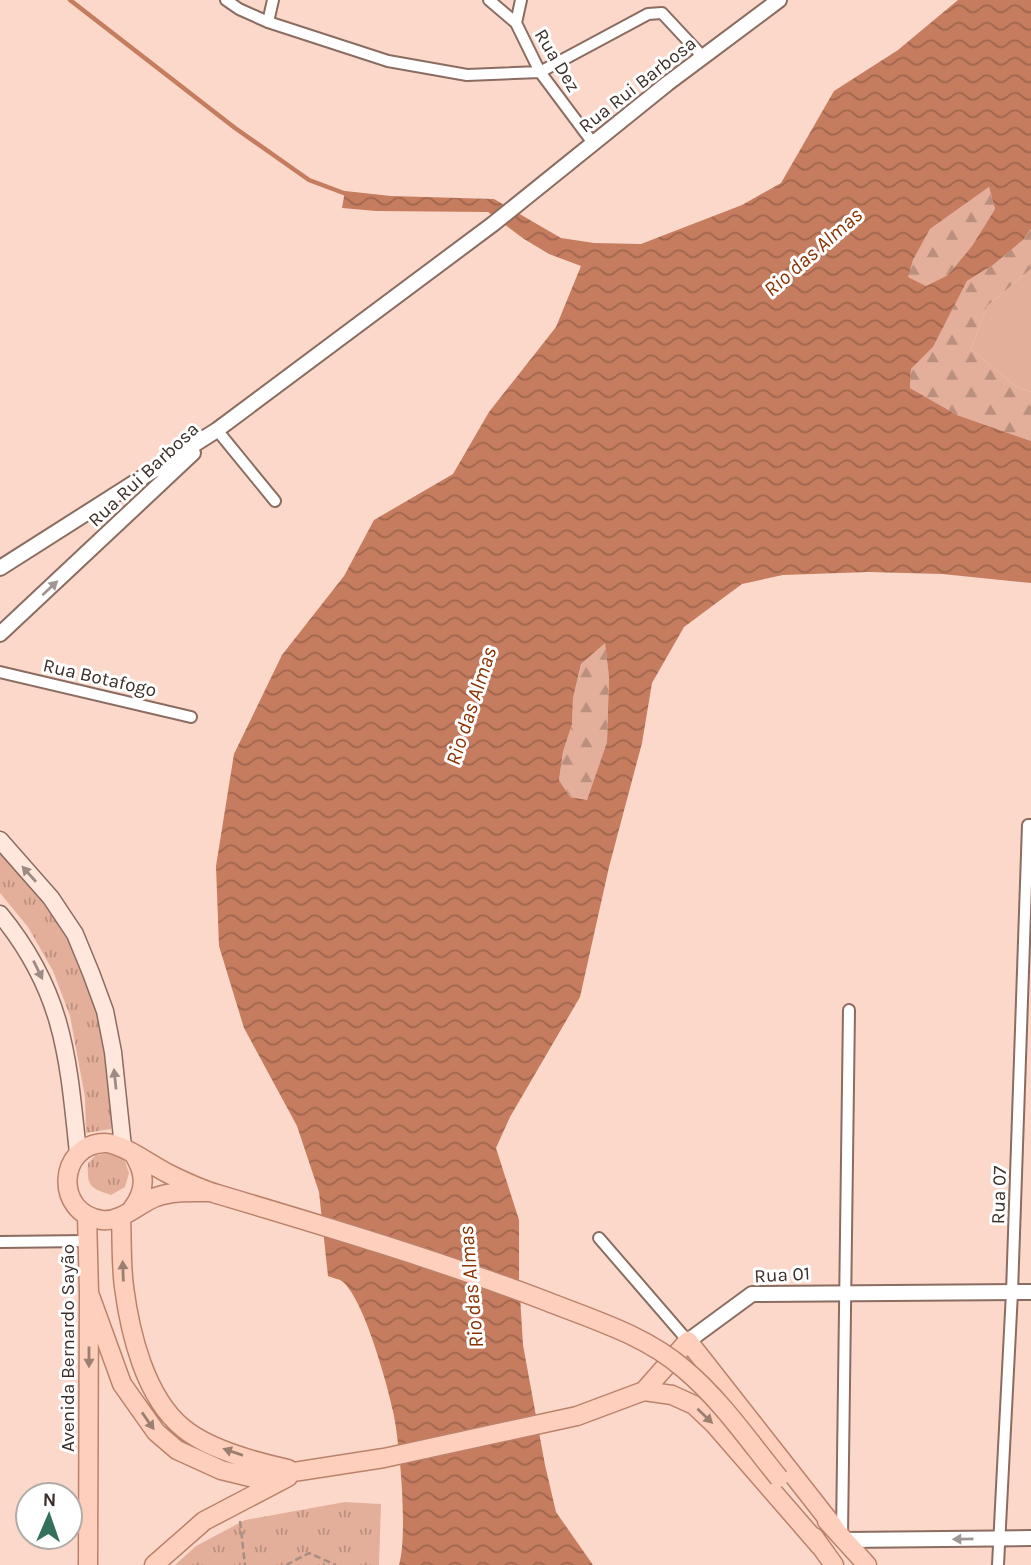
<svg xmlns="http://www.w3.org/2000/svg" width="1031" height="1565" font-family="Karla,sans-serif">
<defs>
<pattern id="forest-firs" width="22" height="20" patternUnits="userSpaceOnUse" patternTransform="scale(1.75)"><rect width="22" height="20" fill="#e4af9a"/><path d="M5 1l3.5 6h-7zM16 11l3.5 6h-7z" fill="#ba8f7e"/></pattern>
<pattern id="park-tufts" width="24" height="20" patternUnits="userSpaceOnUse" patternTransform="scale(1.75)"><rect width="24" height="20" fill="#e4af9a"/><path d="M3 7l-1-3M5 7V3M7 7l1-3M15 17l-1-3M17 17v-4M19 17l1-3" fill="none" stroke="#ba8f7e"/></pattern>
<pattern id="water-waves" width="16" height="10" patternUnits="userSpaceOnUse" patternTransform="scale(1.75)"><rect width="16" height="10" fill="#c57c5f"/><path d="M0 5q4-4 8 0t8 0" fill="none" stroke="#a1664e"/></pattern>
</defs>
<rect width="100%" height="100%" fill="#fbd8ca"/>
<path fill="#e4af9a" d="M1031,269V392L1015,386L971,349L987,306Z"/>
<path fill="url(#forest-firs)" d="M989,187L995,209L972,246L948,275L926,286L907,277L913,260L930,229Z
M1031,229V269L987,306L971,349L1015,386L1031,392V441L957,415L910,388L911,369L933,347L967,281L993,265L1023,240Z
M605,642L609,677L607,742L587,800L570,797L559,780L563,752L572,724L573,698L581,664Z"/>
<path fill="url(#park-tufts)" d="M0,849C17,869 38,888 53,910C96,971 110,1055 111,1129L86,1133L85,1097L70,1016L53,971L28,927L0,893Z
M109,1153L124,1159L129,1173L125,1187L111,1195C89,1188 87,1186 88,1163L96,1155Z
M345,1502L381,1504L379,1565H175L196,1546L245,1520Z"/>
<path fill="url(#water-waves)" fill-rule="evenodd" d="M958,0H1031V229L1023,240L993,265L967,281L933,347L911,369L910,388L957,415L1031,441V583L942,574L868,572L783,575L742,584L684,627L652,683L642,743L609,867L580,997L510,1117L496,1148L519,1220V1280L523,1345L545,1465L556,1512L593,1565H399C408,1535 400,1443 393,1411C387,1383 364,1300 343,1282C340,1279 332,1278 328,1276L319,1192L297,1126L244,1028L219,946L216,866L234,754L282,655L344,576L374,520L453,474L489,412L556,327L581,266L549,254L524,239L488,212L376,211L342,208L345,191L391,196L494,199L561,238L594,243L641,244L742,205L781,183L834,91L898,50ZM989,187L995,209L972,246L948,275L926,286L908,277L913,260L930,229ZM605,643L609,677L607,742L587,800L570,797L559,780L563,752L572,724L573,698L581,664Z"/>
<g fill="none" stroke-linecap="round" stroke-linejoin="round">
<path stroke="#c57c5f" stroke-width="4.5" d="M70,0L235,128L309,180L349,195"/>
<defs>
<path id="minor" d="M226,0L239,9L268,22L388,61L467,75L540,72L648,14L662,13L703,57
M489,0L516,23L540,72L593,143
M268,22L273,0
M516,23L521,0
M217,430L275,501
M0,672L191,717
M599,1238L688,1341
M0,1242L87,1241
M842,1535L849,1010
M998,1565L1012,1292L1028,825H1031"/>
<path id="tertiary" d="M0,568L217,430L493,224L668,83L779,0
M0,634L193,453
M688,1341L752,1294L1031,1292
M846,1540L1031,1538"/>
<path id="secondary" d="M0,840L51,898L75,934L91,973L105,1011L113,1052L123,1147
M0,914C64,992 68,1057 78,1153"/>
<path id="primary" d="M209,1192C191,1192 173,1191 156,1197C138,1204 122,1222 102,1220C54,1214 57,1144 105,1143C122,1143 151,1165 167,1173C183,1181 200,1189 217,1194
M132,1209C146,1191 146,1174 134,1155
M87,1216L89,1293L88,1565
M121,1217C122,1240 121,1264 124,1287C130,1333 145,1397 183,1428C208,1449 256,1462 288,1469
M89,1293L122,1384L156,1432L177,1450L221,1470L254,1478L384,1458L577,1416L644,1391L688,1341L834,1527
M644,1391L672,1395L694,1405L715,1425L820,1546
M827,1521L867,1565
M814,1537L834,1565
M154,1565L204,1521L288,1477"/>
</defs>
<use href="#minor" stroke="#8b6c60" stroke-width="14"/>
<use href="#tertiary" stroke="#8b6c60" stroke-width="18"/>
<use href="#secondary" stroke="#8b6c60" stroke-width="19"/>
<use href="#primary" stroke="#ba826b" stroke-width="21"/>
<path stroke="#a88e84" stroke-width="2.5" stroke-dasharray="7 3.5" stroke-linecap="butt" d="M240,1521L245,1565
M286,1565L309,1553L336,1565"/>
<use href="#minor" stroke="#fff" stroke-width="10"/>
<use href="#tertiary" stroke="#fff" stroke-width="14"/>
<use href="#secondary" stroke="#ffe7dd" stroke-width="16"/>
<use href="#primary" stroke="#fecfbc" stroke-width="18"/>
<defs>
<path id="primary-bridge" d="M217,1194C328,1227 438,1260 546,1301C594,1320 645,1335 684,1369C721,1400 749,1441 779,1478"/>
</defs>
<use href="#primary-bridge" stroke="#ba826b" stroke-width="21" stroke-linecap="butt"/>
<use href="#primary-bridge" stroke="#fecfbc" stroke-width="18"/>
</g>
<defs><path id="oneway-solid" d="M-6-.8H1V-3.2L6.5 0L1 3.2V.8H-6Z" transform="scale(1.75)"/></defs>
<g fill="#9e9794">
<use href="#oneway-solid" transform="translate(50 588) rotate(-43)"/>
<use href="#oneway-solid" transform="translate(963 1539) rotate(179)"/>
</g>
<g fill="#9e8b83">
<use href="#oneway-solid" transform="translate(29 874) rotate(-132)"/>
<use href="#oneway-solid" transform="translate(38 970) rotate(64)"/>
<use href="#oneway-solid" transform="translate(115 1079) rotate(-96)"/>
</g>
<g fill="#9d7f72">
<use href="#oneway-solid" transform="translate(123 1271) rotate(-92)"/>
<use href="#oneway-solid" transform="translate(89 1357) rotate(90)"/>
<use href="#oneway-solid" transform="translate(705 1416) rotate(44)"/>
<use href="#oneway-solid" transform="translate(148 1421) rotate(55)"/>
<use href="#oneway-solid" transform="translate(233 1452) rotate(-161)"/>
</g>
<g text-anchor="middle" stroke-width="6" stroke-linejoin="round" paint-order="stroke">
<g font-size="19" fill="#3c2f29" stroke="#fff">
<text transform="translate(558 60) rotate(59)" y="7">Rua Dez</text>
<text transform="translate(637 84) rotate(-38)" y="7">Rua Rui Barbosa</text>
<text transform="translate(143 474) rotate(-43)" y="7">Rua Rui Barbosa</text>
<text transform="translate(100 677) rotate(13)" y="7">Rua Botafogo</text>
<text transform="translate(998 1195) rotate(-88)" y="7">Rua 07</text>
<text transform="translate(782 1274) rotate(-3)" y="7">Rua 01</text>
<text transform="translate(67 1348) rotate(-90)" y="7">Avenida Bernardo Sayão</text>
</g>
<g font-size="21" font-style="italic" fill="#8a3202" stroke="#fff">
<text transform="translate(813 252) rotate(-41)" y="7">Rio das Almas</text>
<text transform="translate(471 706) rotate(-72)" y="7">Rio das Almas</text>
<text transform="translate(471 1287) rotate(-95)" y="7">Rio das Almas</text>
</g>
</g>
<g transform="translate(49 1516) rotate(2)"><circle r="33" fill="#ffffff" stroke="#b1aca9" stroke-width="2"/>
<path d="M0-5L12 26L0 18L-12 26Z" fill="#33705d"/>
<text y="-10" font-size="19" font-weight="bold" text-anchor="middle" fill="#3c2f29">N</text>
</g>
</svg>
